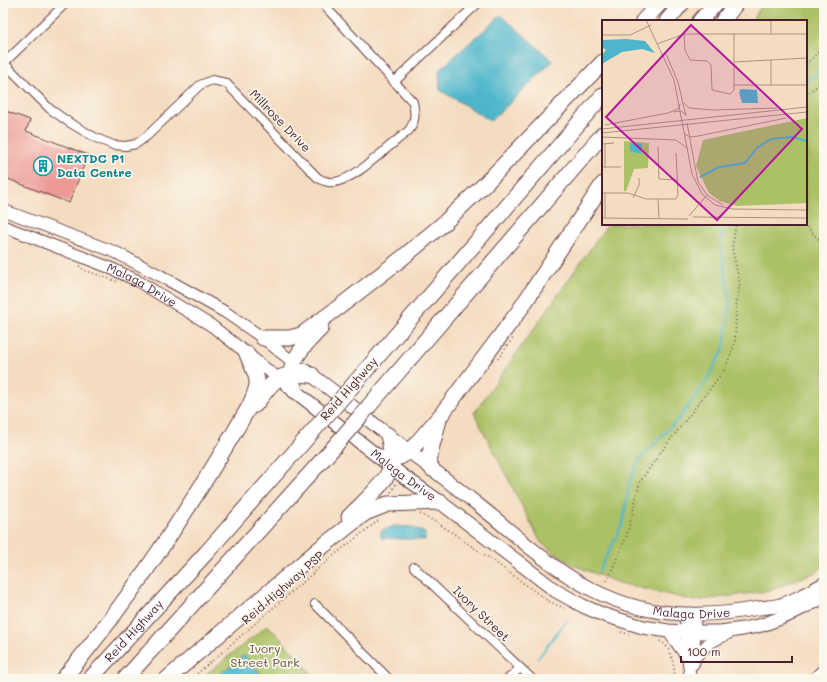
<svg xmlns="http://www.w3.org/2000/svg" width="827" height="682" font-family="Mali,sans-serif">
<rect width="100%" height="100%" fill="#fbf7ec"/>
<filter id="ink" filterUnits="userSpaceOnUse"><feTurbulence type="fractalNoise" baseFrequency=".025" numOctaves="2"/><feDisplacementMap in="SourceGraphic" scale="8" xChannelSelector="R" yChannelSelector="G"/><feConvolveMatrix kernelMatrix="1 2 1 2 8 2 1 2 1" color-interpolation-filters="sRGB"/></filter>
<filter id="wash" filterUnits="userSpaceOnUse"><feTurbulence type="fractalNoise" baseFrequency=".012" numOctaves="4" result="noise"/><feDisplacementMap in="SourceGraphic" scale="16" xChannelSelector="R" yChannelSelector="G"/><feGaussianBlur stdDeviation="0.9" result="paint"/><feColorMatrix in="noise" values="0 0 0 0 0 0 0 0 0 0 0 0 0 0 0 0 0 1.4 0 .05"/><feComposite in="paint" operator="in"/></filter>
<g filter="url(#wash)">
<rect width="100%" height="100%" fill="#f4dcc0"/>
<path fill="#abc165" stroke="#7a7048" d="M764,3H824V567L816,572L767,591L695,601L619,583L573,565L541,543L474,413L608,224H806V21H751Z
M268,625L317,679H200Z"/>
<path fill="#4db6cb" stroke="#4c6a7b" d="M501,15L553,61L491,121L440,90L439,70Z
M394,526L412,527L425,533V540L381,538V531Z
M244,655L265,679H214Z"/>
<g fill="none" stroke-linecap="round" stroke-linejoin="round">
<path stroke="#4db6cb" stroke-width="2" d="M806,82L824,68
M599,571L623,523L629,484L639,460L681,416L706,382L724,348L730,304L721,244L723,224
M538,658L566,621"/>
</g>
<g id="blocks">
<path fill="#ed9a96" d="M3,110L30,120L26,131L88,155L69,203L3,177Z"/>
</g>
</g>
<g filter="url(#ink)">
<use href="#blocks" fill-opacity="0" stroke="#643b41" stroke-width="1"/>
<g fill="none" stroke-linecap="round" stroke-linejoin="round">
<defs>
<path id="minor" d="M4,63L50,109L70,123L96,138L113,145L126,146L136,144L147,136L200,85L212,80L226,83L318,178C323,181 328,183 335,182C356,178 379,154 396,141C400,137 407,133 410,129C416,120 415,112 413,102L322,3
M3,64L66,3
M394,82L478,3
M414,567L532,679
M315,604L389,679
M508,679L520,668
M812,679L824,667"/>
<g id="secondary">
<path d="M3,210L115,252L161,276L225,312L263,338L294,363"/>
<path id="s1" d="M3,226L108,267L136,280L212,326L278,378"/>
<path d="M686,615C686,630 685,645 688,660C689,667 690,672 690,679"/>
<path d="M668,631L686,656"/>
<path d="M694,658L709,643L731,632"/>
<path d="M693,664L694,662L695,615"/>
</g>
<g id="primary">
<path id="s2" d="M304,370C334,390 360,414 388,435C418,458 448,481 477,504C508,528 537,556 570,577C631,616 690,621 759,608C766,607 774,607 780,605C796,601 810,591 824,584"/>
<path id="s3" d="M287,385L403,476L440,502L556,591L583,606L604,615L643,627L668,631L686,632H720L743,629L762,625L786,616L824,597"/>
</g>
<g id="motorway">
<path d="M643,21L660,3"/>
<path d="M667,21L682,3"/>
<path d="M700,21L716,3"/>
<path d="M723,21L736,3"/>
<path d="M263,338H290L301,335L343,304L401,259L444,223L483,186L603,62"/>
<path d="M295,391C294,385 290,378 291,372C294,354 309,341 321,328"/>
<path d="M348,391L603,95"/>
<path d="M255,405C276,378 276,372 312,375"/>
<path d="M369,406L603,134"/>
<path d="M380,457L391,459L400,457L410,451L441,415L519,311L603,184"/>
<path d="M432,469L428,460L439,420"/>
<path d="M349,517C359,506 390,480 391,465C393,455 390,445 388,435"/>
<path d="M63,679C134,595 194,502 249,407C262,379 258,381 247,354"/>
<path id="s4" d="M90,679L207,552L313,431"/>
<path d="M125,679L334,447"/>
<path d="M167,679L318,550L365,513L388,504L440,502"/>
</g>
</defs>
<use href="#minor" stroke="#643b41" stroke-width="10"/>
<use href="#secondary" stroke="#643b41" stroke-width="13"/>
<use href="#primary" stroke="#643b41" stroke-width="15"/>
<use href="#motorway" stroke="#643b41" stroke-width="17"/>
<path stroke="#643b41" stroke-width="1.5" stroke-dasharray="1 3" stroke-linecap="butt" d="M806,64L824,47
M806,95L824,80
M804,224L824,245
M79,266L84,270L118,282
M498,359L514,337
M391,492L396,484
M420,514L438,523L492,560L548,601L564,608
M607,581L627,535L640,482L658,456L725,369L735,343L736,306L740,284L732,248L736,224
M621,632L630,635
M660,641C672,647 674,666 675,679
M191,679L333,556L379,520"/>
<use href="#minor" stroke="#fff" stroke-width="8"/>
<use href="#secondary" stroke="#fff" stroke-width="11"/>
<use href="#primary" stroke="#fff" stroke-width="13"/>
<use href="#motorway" stroke="#fff" stroke-width="15"/>
<defs>
<path id="motorway-bridge" d="M313,431L348,391
M334,447L369,406"/>
</defs>
<use href="#motorway-bridge" stroke="#643b41" stroke-width="17" stroke-linecap="butt"/>
<use href="#motorway-bridge" stroke="#fff" stroke-width="15"/>
</g>
</g>
<defs>
<symbol id="building-ring" viewBox="-11 -11 22 22"><circle r="9.5" fill="#fbf7ec" stroke="#0f9aa8" stroke-width="1.5"/><path d="M-4-6H4V6H1V3H-1V6H-4ZM-2.5-4.3h1.7v1.8h-1.7ZM.8-4.3h1.7v1.8H.8ZM-2.5-1h1.7V.8h-1.7ZM.8-1h1.7V.8H.8Z" fill="#0f9aa8"/></symbol>
</defs>
<g fill-rule="evenodd">
<use href="#building-ring" x="32" y="155" width="22" height="22"/>
</g>
<g text-anchor="middle" stroke-width="3.5" stroke-linejoin="round" paint-order="stroke">
<g font-size="12" fill="#4a1f2b" stroke="#fbf7ec">
<text transform="translate(280 121) rotate(46)" y="4">Millrose Drive</text>
<text dy="4" stroke="none"><textPath href="#s1" startOffset="151">Malaga Drive</textPath></text>
<text transform="translate(349 389) rotate(-49)" y="4">Reid Highway</text>
<text dy="4" stroke="none"><textPath href="#s3" startOffset="147">Malaga Drive</textPath></text>
<text transform="translate(283 588) rotate(-41)" y="4">Reid Highway PSP</text>
<text dy="4" stroke="none"><textPath href="#s2" startOffset="466">Malaga Drive</textPath></text>
<text transform="translate(481 614) rotate(44)" y="4">Ivory Street</text>
<text dy="4" stroke="none"><textPath href="#s4" startOffset="65">Reid Highway</textPath></text>
</g>
<g font-size="12" font-weight="bold" fill="#0d838f" stroke="#fbf7ec" text-anchor="start">
<text x="57" y="163">NEXTDC P1<tspan x="57" dy="14">Data Centre</tspan></text>
</g>
<g font-size="12" fill="#67503c" stroke="#fbf7ec">
<text x="265" y="653">Ivory<tspan x="265" dy="14">Street Park</tspan></text>
</g>
</g>
<g transform="translate(602 20)">
<rect width="205" height="205" fill="#f4dcc0"/>
<path d="M205,98V183L135,186L118,181L107,173L94,146L101,120ZM22,121L47,123L46,148L32,149L24,171H22Z" fill="#abc165"/>
<path d="M24,19L43,21L53,33L40,29L20,32L0,44V35L4,30L0,27V20ZM139,69L155,70L156,83H140L137,72ZM28,123L40,124L39,134L28,131Z" fill="#4db6cb"/>
<path fill="none" stroke="#4db6cb" stroke-width="2" d="M98,157L117,147L143,143L155,128L169,119L190,117L205,121"/>
<path fill="none" stroke="#b09084" stroke-width="1" d="M44,0L72,60L90,154L100,174L113,185L130,189L205,190M169,0V13M82,14L83,30L88,40L105,41L109,45L110,70L128,74L132,70V13M0,15H28L49,5M55,24L82,14H205M64,34L76,62L84,96M169,40V65M132,42L205,38M132,65H205M82,83L87,88L111,90L175,88M72,92L79,91L84,95M85,103L96,162L105,175L121,185M3,105L66,93L76,89L78,84M0,109L205,87M0,113L205,92M83,114L88,117L96,116L184,98M0,117L74,120L85,128M0,124L12,123M3,124V147M56,126L57,159L75,160M0,147H19M0,173H26L44,179H74L76,175L74,133M3,173V198M31,178L37,165V158M56,179L57,198M87,196L105,175M91,197L205,198M0,198L86,199"/>
<path fill="#b5179e" fill-opacity="0.15" stroke="#b5179e" stroke-width="2" d="M89,5L200,109L115,200L4,97Z"/>
<rect width="205" height="205" fill="none" stroke="#4a1f2b" stroke-width="2"/>
</g>
<rect width="827" height="682" fill="none" stroke="#fbf7ec" stroke-width="16"/>
<path d="M681 656v6h111v-6" fill="none" stroke="#4a1f2b" stroke-width="2"/>
<text x="687" y="656" font-size="12" fill="#4a1f2b" stroke="#fbf7ec" stroke-width="3" paint-order="stroke">100 m</text>
</svg>
